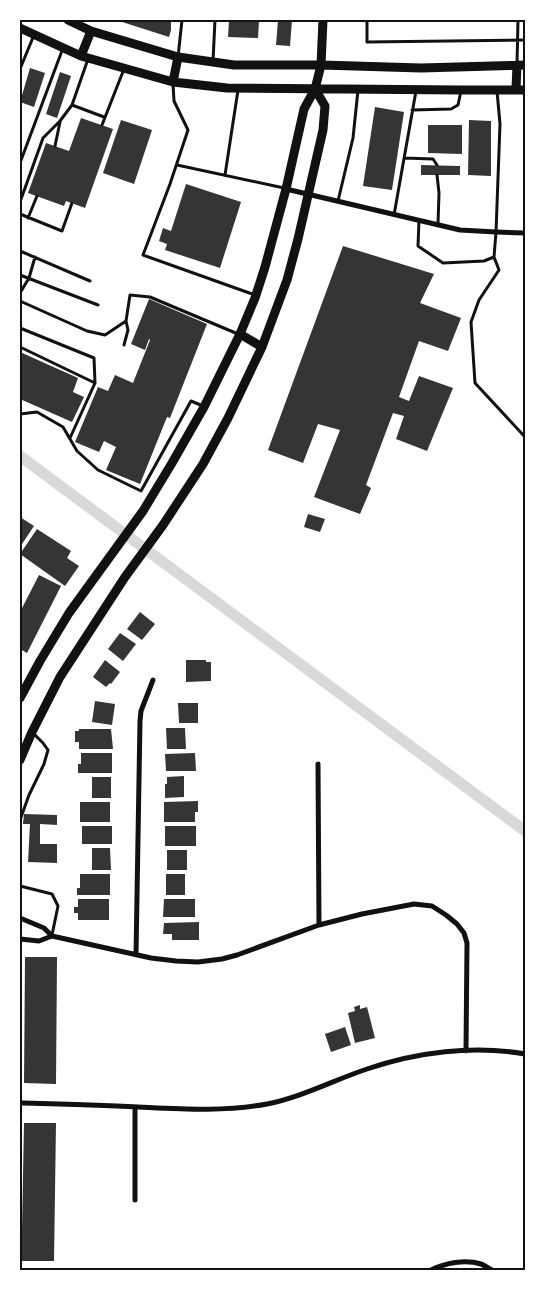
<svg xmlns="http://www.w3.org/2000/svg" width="545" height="1290" font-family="'PT Sans',sans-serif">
<rect width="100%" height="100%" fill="#fff"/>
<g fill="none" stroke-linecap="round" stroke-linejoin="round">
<path stroke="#d9d9d9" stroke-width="11" d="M20,456L525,831"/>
</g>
<path fill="#353535" d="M116,20H171V30L169,37Z
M229,20H259L258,38L228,37Z
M278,20H292L290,46L276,45Z
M30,68L45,73L34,107L20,102Z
M60,72L71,76L57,118L46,114Z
M375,107L404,112L392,190L363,186Z
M81,118L113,129L85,208L66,201L64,206L28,193L46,143L69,151Z
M121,120L152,130L134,184L103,173Z
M469,120L491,121V176L468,175Z
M428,125H462V154L428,153Z
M421,165L460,166V175H421Z
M186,184L241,202L220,268L165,250L167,244L159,241L163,228L171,231Z
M343,246L434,274L420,303L461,318L448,351L419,341L399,397L409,401L419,376L453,388L427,451L396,439L404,416L393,413L366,485L371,488L360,514L314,497L340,430L318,424L303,463L268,450Z
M149,299L207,324L170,418L167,417L140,484L106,470L116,447L104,441L99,452L75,442L98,387L108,391L115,375L133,383L150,340L149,339L145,350L131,344Z
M20,352L78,378L73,392L84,397L72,422L20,399Z
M308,514L325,519L320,532L304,527Z
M20,517L34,526L20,547Z
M37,529L71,551L67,558L79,566L65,586L20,554Z
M39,575L61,586L27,653L20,649V612Z
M140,612L155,624L142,640L127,629Z
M120,633L136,644L123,661L108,649Z
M105,660L120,672L111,684L110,683L106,687L93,677Z
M186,660H206V662H211V681L186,682Z
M95,701L115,704L112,725L92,722Z
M178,703H198V723H179Z
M166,728H185L186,749H167Z
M79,729H111L113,749H79V742H75V731H79Z
M81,753H112V773H78V764H81Z
M195,753L196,771H166L165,754Z
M184,776V797L165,798V784H167V777Z
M92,777H111V798H92Z
M198,801V812H195V822H164V802Z
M80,802H110V822H80Z
M24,814L57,815V825L40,824V844H57V863L28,862L30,824H23Z
M82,826H112V844H82Z
M165,826H196V846H165Z
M92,848H110L111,870H92Z
M167,850H187V870H167Z
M80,874H110V895H77V888H80Z
M166,874H185V895H166Z
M78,899H109V920H78V913H74V907H78Z
M164,899H195V917H163Z
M199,922V940H172V934H163L164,923Z
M25,957H57L56,1084L24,1083Z
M360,1005V1009L367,1007L375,1038L355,1043L348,1013L355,1011L354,1007Z
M345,1027L351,1045L331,1052L325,1034Z
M24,1123H56L54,1261H20V1229H22Z"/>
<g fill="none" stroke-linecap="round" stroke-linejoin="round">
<path stroke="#111" stroke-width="3" d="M367,20V42L525,40
M178,57L182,20
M213,61L215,20
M517,64L518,20
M20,69L34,35
M173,84L174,101L188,130L170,184L143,255L255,295
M72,105L104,117
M412,110L451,109L458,105L461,91
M102,125L124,69
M55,146L60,122
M404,158L433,159L437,165
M20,163L63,48
M177,165L284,188
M225,175L238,90
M437,175L439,193L438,224
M338,201L353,138L358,90
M20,202L43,138L60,121L72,105L88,59
M20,214L62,231L72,203
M394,215L416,91
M28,218L37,196
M419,220L418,246L443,263L484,261L494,257L496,232L500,124L497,91
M20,251L90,281
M494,257L499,270L479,300L471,322L475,383L525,437
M20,275L98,305
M20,293L29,278L35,257
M20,301L87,331L105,335L126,321L130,295L150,297L238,334
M20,328L94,358L95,383L70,438
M124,345L128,330L126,321
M20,347L95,383
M20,414L37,412L63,427L77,451L98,470L141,491L191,401L203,406
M20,820L29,795L44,764L48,750L43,743L34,734
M20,886L52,894L58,906L52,935"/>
<path stroke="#111" stroke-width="5" d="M286,189L460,230L496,232L525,233
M318,764L319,925
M20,918L44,928L52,936
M20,939L39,941L52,936L151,958L176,961L198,962L222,959L237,955L319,925L362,914L414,904L432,906L446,915L457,924L464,933L467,943L466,1051
M136,955L140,721L141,711L153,680
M20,1103C59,1104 99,1105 138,1107C181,1109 224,1112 267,1104C302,1097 334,1080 367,1069C417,1052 473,1045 525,1054
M135,1107V1200
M431,1270C445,1263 465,1259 481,1264C484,1265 488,1268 492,1270"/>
<path stroke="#111" stroke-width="9" d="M68,20L91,31L178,57L234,65H321L421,68L525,65
M20,28L81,56L173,82L227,88L461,90H525
M81,56L91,31
M173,82L178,57
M516,89L517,65
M240,334L262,347
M20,698L40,661L69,613L143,511L172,463L204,407L240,334L255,298L265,267L286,189L304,109L315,89L321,65L323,20
M20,760L32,732L60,677L125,577L163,525L203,464L228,418L262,347L287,280L298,239L323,130L325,106L315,89"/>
</g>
<rect width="545" height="1290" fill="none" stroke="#ffffff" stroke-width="42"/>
<rect x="21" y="21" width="503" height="1248" fill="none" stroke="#111" stroke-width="2"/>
</svg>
